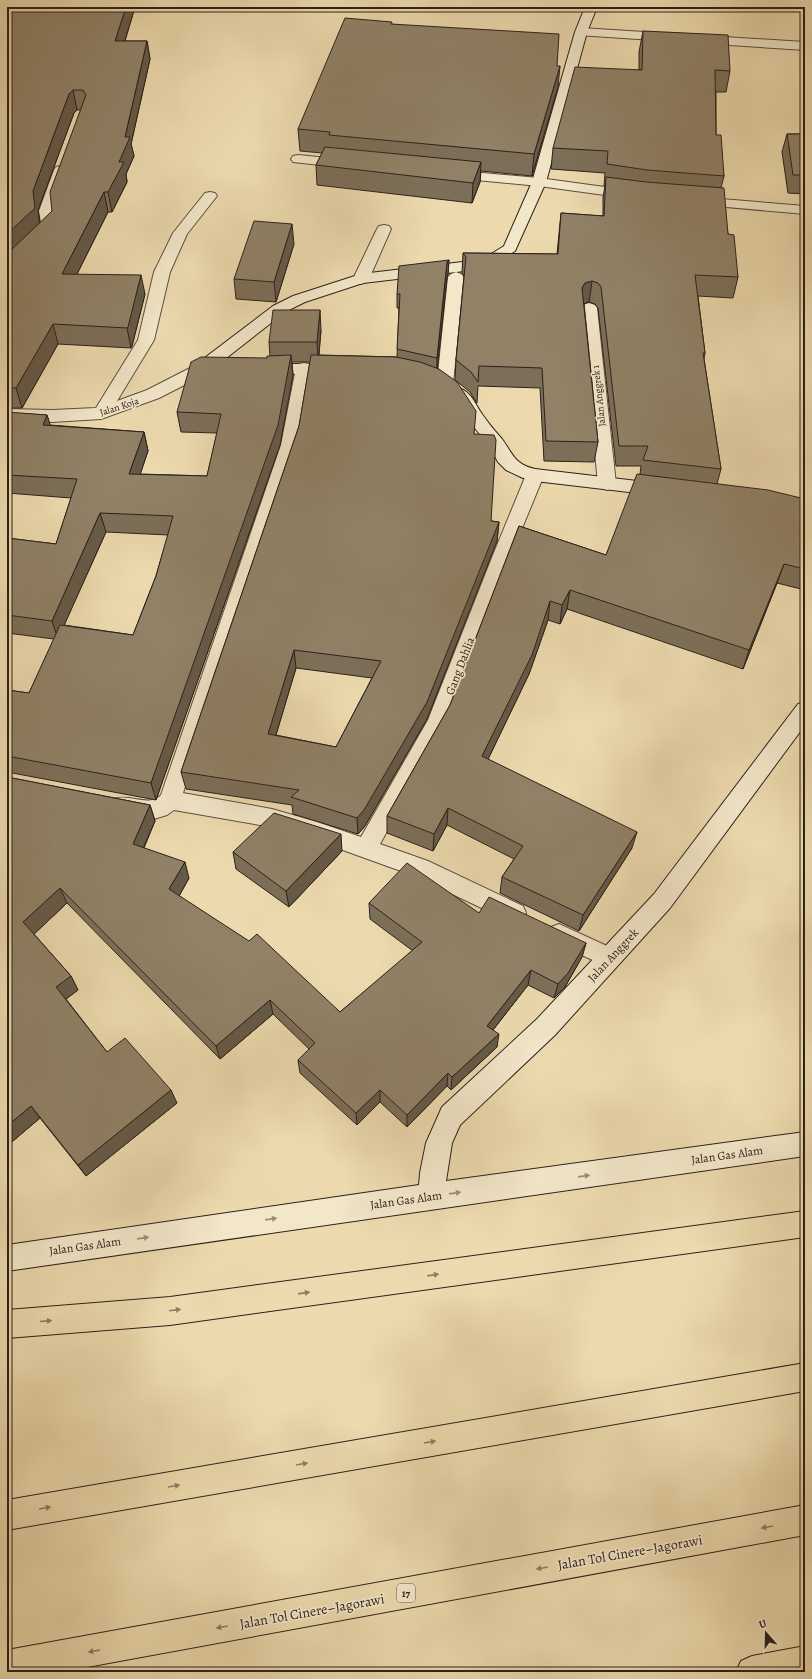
<svg xmlns="http://www.w3.org/2000/svg" width="812" height="1679" font-family="Alegreya,serif">
<rect width="100%" height="100%" fill="#ecdaae"/>
<filter id="stains"><feTurbulence type="fractalNoise" baseFrequency=".005" numOctaves="4"/><feColorMatrix values="0 0 0 0 .2 0 0 0 0 .09 0 0 0 0 .02 0 0 0 .5 -.17"/></filter>
<radialGradient id="worn" r=".72"><stop offset=".6" stop-color="#630" stop-opacity="0"/><stop offset="1" stop-color="#630" stop-opacity=".3"/></radialGradient>
<g fill="none" stroke-linecap="round" stroke-linejoin="round">
<defs>
<path id="street" d="M253,7H265L263,11H255Z
M581,28L805,42V50L577,35L575,32L577,29Z
M298,155L348,160L353,161L355,164L353,167L348,168L293,162L291,159L293,156Z
M61,166L66,167L68,170L53,211L56,229L12,272L7,274V261L42,228L39,211L54,170L56,167Z
M450,170L539,178L634,191L639,192L641,195L639,198L634,199L539,186L445,177L443,174L445,171Z
M210,192L215,193L217,196L187,234L170,272L154,340L117,401L147,390L194,366L200,365L206,366L208,370L206,374L159,398L101,419L52,422L7,421V409L52,410L96,408L138,340L154,272L173,233L205,193Z
M697,197L805,206V214L692,204L690,201L692,198Z
M384,225L389,226L391,229L369,279L366,282L361,284L356,282L353,279L377,229L379,226Z
M456,272L461,274L464,277L453,383L451,387L445,388L439,387L437,383L448,277L451,274Z
M589,303L595,305L597,308L616,484L613,488L607,490L601,488L598,484L581,308L583,305Z
M304,363L310,364L312,368L299,445L183,793L272,809L317,822L361,837L428,720L493,555L526,475L529,471L535,469L541,471L544,475L511,555L448,722L380,844L428,861L523,906L526,913L523,920L515,923L507,920L412,875L315,840L272,827L174,810L167,815L154,819L142,818L114,811L111,805L114,799C130,793 148,808 161,795L281,445L296,368L298,364Z
M559,924L618,951L622,958L618,965L610,968L551,941L547,934L551,927Z"/>
<path id="secondary" d="M585,7H597L587,32L546,182L515,251L498,262L473,270L363,283L305,302L285,312L206,374L200,375L194,374L192,370L194,366L273,306L293,296L361,274L471,261L488,256L504,246L532,182L575,32Z
M263,364H338L344,365L346,369L344,373L338,374H263L257,373L255,369L257,365Z
M458,388C471,391 475,404 482,414C488,423 495,431 502,439C513,454 514,464 535,469L663,484L669,486L672,490L669,494L663,496L535,481L523,478L506,470L498,462L490,447L470,422L457,401L450,393L452,389Z
M805,702V725L670,908L555,1035L460,1125L452,1143L446,1181L805,1132V1156L7,1271V1245L419,1185L420,1173L426,1143L442,1107L537,1019L654,894L798,704Z"/>
<path id="highway" d="M805,1211V1237L170,1325L7,1338V1310L170,1297Z
M805,1363V1391L7,1530V1500Z
M805,1505V1535L60,1672H7V1650Z
M805,1646V1672H736L741,1661L752,1656Z"/>
</defs>
<use href="#street" stroke="#5c4e40" stroke-width="2"/>
<use href="#secondary" stroke="#2c201b" stroke-width="2"/>
<use href="#highway" stroke="#2c201b" stroke-width="2"/>
<use href="#street" fill="#f3e7ca" fill-rule="evenodd"/>
<use href="#secondary" fill="#f3e7ca" fill-rule="evenodd"/>
<use href="#highway" fill="#ecdaae" fill-rule="evenodd"/>
</g>
<path fill="#7c6f59" stroke="#2c201b" fill-rule="evenodd" d="M7,7H135L125,41H147L150,59L131,144L134,156L126,174L127,182L112,212H108L77,274L145,294L132,346L131,348L58,344L22,408H9L10,413L47,415L50,425L144,432L148,451L140,474L207,476L217,433L181,432L177,412L270,356L269,342L321,330L319,355L397,357L399,308H397V294L449,260L448,274L447,277L437,368L474,434L491,521L499,522L497,541L427,719L365,826L358,834L293,814L292,805L186,789L181,772L299,426L310,362H292L293,375L280,445L156,800L7,772V690L29,693L54,639L7,633V538L56,544L71,498L7,493ZM77,110H81L52,211L40,223L38,210L74,113ZM106,532L168,535L156,576L133,635L64,625ZM296,668L372,678L336,747L276,735Z
M763,7H805V11Z
M392,24L557,66L558,87L532,176L481,171L480,182L472,203L317,185L316,165L322,153L300,151L298,129Z
M643,31L730,71L726,92H716V135L724,176L721,188L728,234L738,277L733,298L698,296L705,353L704,359L721,469L717,484L805,499V590L777,583L743,669L567,609L560,624L548,620L529,674L488,759L632,848L579,931L500,893L502,877L514,859L447,825L433,851L387,833V816L450,705L519,526L606,555L640,474L641,466H616L598,308L595,304L589,302L584,303L598,442L594,462L544,461L540,388L478,386L477,403L470,392L455,380L456,360L464,276L462,273L463,253L557,254L561,213L603,216V197L605,186H604L605,173L551,169L553,148L639,70V52Z
M787,134H805V194L788,193L782,152Z
M294,244L276,302L236,299L234,279Z
M7,777L150,805L155,821L144,848L189,878L179,896L340,1012L413,951L370,919L369,903L479,913L586,943L582,957L565,987L554,998L528,985L493,1030L497,1047L451,1090L447,1086L407,1127L380,1102L357,1125L300,1073L298,1060L309,1049L273,1014L220,1059L67,903L34,934L71,976L78,990L66,999L107,1052L177,1103L86,1176L40,1118L7,1146Z
M342,851L289,907L236,869L233,852Z"/>
<path fill="#655a48" stroke="#2c201b" d="M126,7H135L119,60L115,41Z
M147,41L150,59L131,144L134,156L126,174L127,182L112,212L108,192L119,162L125,137Z
M560,66L558,87L532,176L534,154Z
M73,90L77,110L74,113L38,210L40,227L7,259V234L33,191L69,94Z
M481,162L480,182L472,203L473,183Z
M104,192L108,212L67,294L62,274Z
M292,224L294,244L276,302L274,282Z
M449,260L448,274L447,277L437,372V358L447,262Z
M141,275L145,294L132,346L131,348L127,328Z
M592,281L589,302L583,304L582,288L585,283Z
M320,310L321,330L318,362L317,342Z
M53,324L58,344L22,408L16,388Z
M291,355L293,375L280,445L156,800L151,783Z
M7,403L14,423L7,426Z
M47,415L53,434L43,425Z
M144,432L148,451L134,493L129,474Z
M100,513L106,532L58,639L52,621Z
M499,522L497,541L427,719L365,826L358,834L357,818Z
M784,564L777,583L743,669L749,650Z
M570,590L567,609L560,624L562,605Z
M550,601L548,620L529,674L481,774L482,756Z
M294,650L296,668L271,751L268,734Z
M150,805L155,821L138,860L133,844Z
M448,808L447,825L433,851L434,834Z
M637,832L632,848L579,931L583,915Z
M341,834L342,851L289,907L286,891Z
M185,862L189,878L174,905L169,889Z
M60,888L67,903L31,937L23,922Z
M586,943L582,957L565,987L554,998L558,984Z
M531,970L528,985L486,1039L487,1026Z
M71,976L78,990L63,1001L56,987Z
M270,1000L273,1014L220,1059L216,1046Z
M499,1034L497,1047L451,1090L452,1077Z
M448,1073L447,1086L407,1127V1115Z
M171,1090L177,1103L86,1176L78,1165Z
M380,1090V1102L357,1125L356,1113Z
M31,1106L40,1118L7,1146V1126Z"/>
<path fill="#908167" stroke="#2c201b" fill-rule="evenodd" d="M7,7H126L115,41H147L125,137H130L119,162H124L108,192H104L62,274L141,275L128,327L127,328L53,324L16,388H7V254L52,211L50,192L86,95L83,90H73L69,94L33,191L35,208L7,234Z
M345,18L392,22L391,24L559,34L557,66H560L534,154L329,135L330,132L298,129Z
M643,31L728,35L730,71L715,70L716,135H721L724,176L647,170L607,164L608,151L553,148L575,67L642,70Z
M787,134H805V175H793Z
M325,147L481,162L473,183L316,165Z
M606,177L646,182L724,188L728,234L734,235L738,277L695,275L705,353H703L721,469L643,460L648,446H619L601,287L598,283L592,281L585,283L582,288L598,442L546,441L542,368L479,366L478,382L471,372L456,360L466,257L463,253L558,254L561,213L604,216Z
M254,221L292,224L274,282L234,279Z
M449,260L447,262L437,358L397,349L400,294H397L399,266Z
M273,310H320L317,342H269Z
M291,355L278,425L151,783L7,756V690L29,693L60,625L133,635L156,576L173,516L100,513L52,621L7,615V538L56,544L77,479L7,475V412L47,415L43,425L144,432L129,474L207,476L221,414L177,412L191,362L201,357L267,358V356Z
M311,355L396,357L420,362L439,369L457,382L476,411L474,434L494,435L496,440L491,521L499,522L427,702L364,810L357,818L291,797L299,790L181,772L299,426ZM294,650L381,661L336,747L268,734Z
M637,474L768,490L805,499V569L784,564L749,650L570,590L562,605L550,601L532,655L482,756L637,832L583,915L502,877L523,846L448,808L434,834L387,816L450,705L519,526L606,555Z
M7,777L150,805L133,844L185,862L169,889L249,941L257,934L340,1012L422,942L369,903L407,863L479,913L489,897L586,943L568,973L558,984L531,970L487,1026L499,1034L452,1077L448,1073L407,1115L380,1090L356,1113L298,1060L315,1043L270,1000L216,1046L60,888L23,922L71,976L56,987L107,1052L125,1038L171,1090L78,1165L31,1106L7,1126Z
M274,813L341,834L286,891L233,852Z"/>
<defs><path id="oneway-solid" d="M-6-.8H1V-3.2L6.5 0L1 3.2V.8H-6Z"/></defs>
<g fill="#998d7b">
<use href="#oneway-solid" transform="translate(584 1176) rotate(-8)"/>
<use href="#oneway-solid" transform="translate(455 1193) rotate(-8)"/>
<use href="#oneway-solid" transform="translate(271 1219) rotate(-8)"/>
<use href="#oneway-solid" transform="translate(143 1238) rotate(-8)"/>
</g>
<g fill="#8c7d64">
<use href="#oneway-solid" transform="translate(433 1275) rotate(-8)"/>
<use href="#oneway-solid" transform="translate(304 1293) rotate(-8)"/>
<use href="#oneway-solid" transform="translate(175 1310) rotate(-7)"/>
<use href="#oneway-solid" transform="translate(46 1321) rotate(-5)"/>
<use href="#oneway-solid" transform="translate(430 1442) rotate(-10)"/>
<use href="#oneway-solid" transform="translate(302 1464) rotate(-10)"/>
<use href="#oneway-solid" transform="translate(174 1486) rotate(-10)"/>
<use href="#oneway-solid" transform="translate(45 1508) rotate(-10)"/>
<use href="#oneway-solid" transform="translate(767 1527) rotate(170)"/>
<use href="#oneway-solid" transform="translate(542 1568) rotate(170)"/>
<use href="#oneway-solid" transform="translate(222 1627) rotate(170)"/>
<use href="#oneway-solid" transform="translate(94 1651) rotate(170)"/>
</g>
<g text-anchor="middle" stroke-width="3.5" stroke-linejoin="round" paint-order="stroke">
<g font-size="10" fill="#2c201b" stroke="#f3e7ca">
<text transform="translate(598 396) rotate(-96)" y="4">Jalan Anggrek 1</text>
<text transform="translate(119 406) rotate(-18)" y="4">Jalan Koja</text>
</g>
<rect fill="#f3e7ca" stroke="#685c50" stroke-width="1" x="397" y="1584" width="18" height="18" rx="3"/>
<g font-size="11" font-weight="bold" fill="#2c201b">
<text x="406" y="1597">17</text>
</g>
<g font-size="12" fill="#2c201b" stroke="#f3e7ca">
<text transform="translate(460 666) rotate(-69)" y="4">Gang Dahlia</text>
<text transform="translate(613 955) rotate(-47)" y="4">Jalan Anggrek</text>
<text transform="translate(727 1155) rotate(-8)" y="4">Jalan Gas Alam</text>
<text transform="translate(406 1200) rotate(-8)" y="4">Jalan Gas Alam</text>
<text transform="translate(85 1246) rotate(-8)" y="4">Jalan Gas Alam</text>
</g>
<g font-size="14" fill="#2c201b" stroke="#f3e7ca">
<text transform="translate(630 1552) rotate(-10)" y="5">Jalan Tol Cinere–Jagorawi</text>
<text transform="translate(312 1611) rotate(-10)" y="5">Jalan Tol Cinere–Jagorawi</text>
</g>
</g>
<rect width="812" height="1679" fill="none" stroke="#ecdaae" stroke-width="24"/>
<rect x="8" y="8" width="796" height="1663" fill="none" stroke="#2c201b" stroke-width="2"/>
<rect x="12" y="12" width="788" height="1655" fill="none" stroke="#2c201b"/>
<g transform="translate(766 1633) rotate(340)" stroke="#f3e7ca" stroke-width="3" paint-order="stroke">
<path d="M0-3L7 15L0 10L-7 15Z" fill="#2c201b"/>
<text y="-6" font-size="11" font-weight="bold" text-anchor="middle" fill="#2c201b">U</text>
</g>
<rect width="100%" height="100%" filter="url(#stains)"/>
<rect width="100%" height="100%" fill="url(#worn)"/>
</svg>
